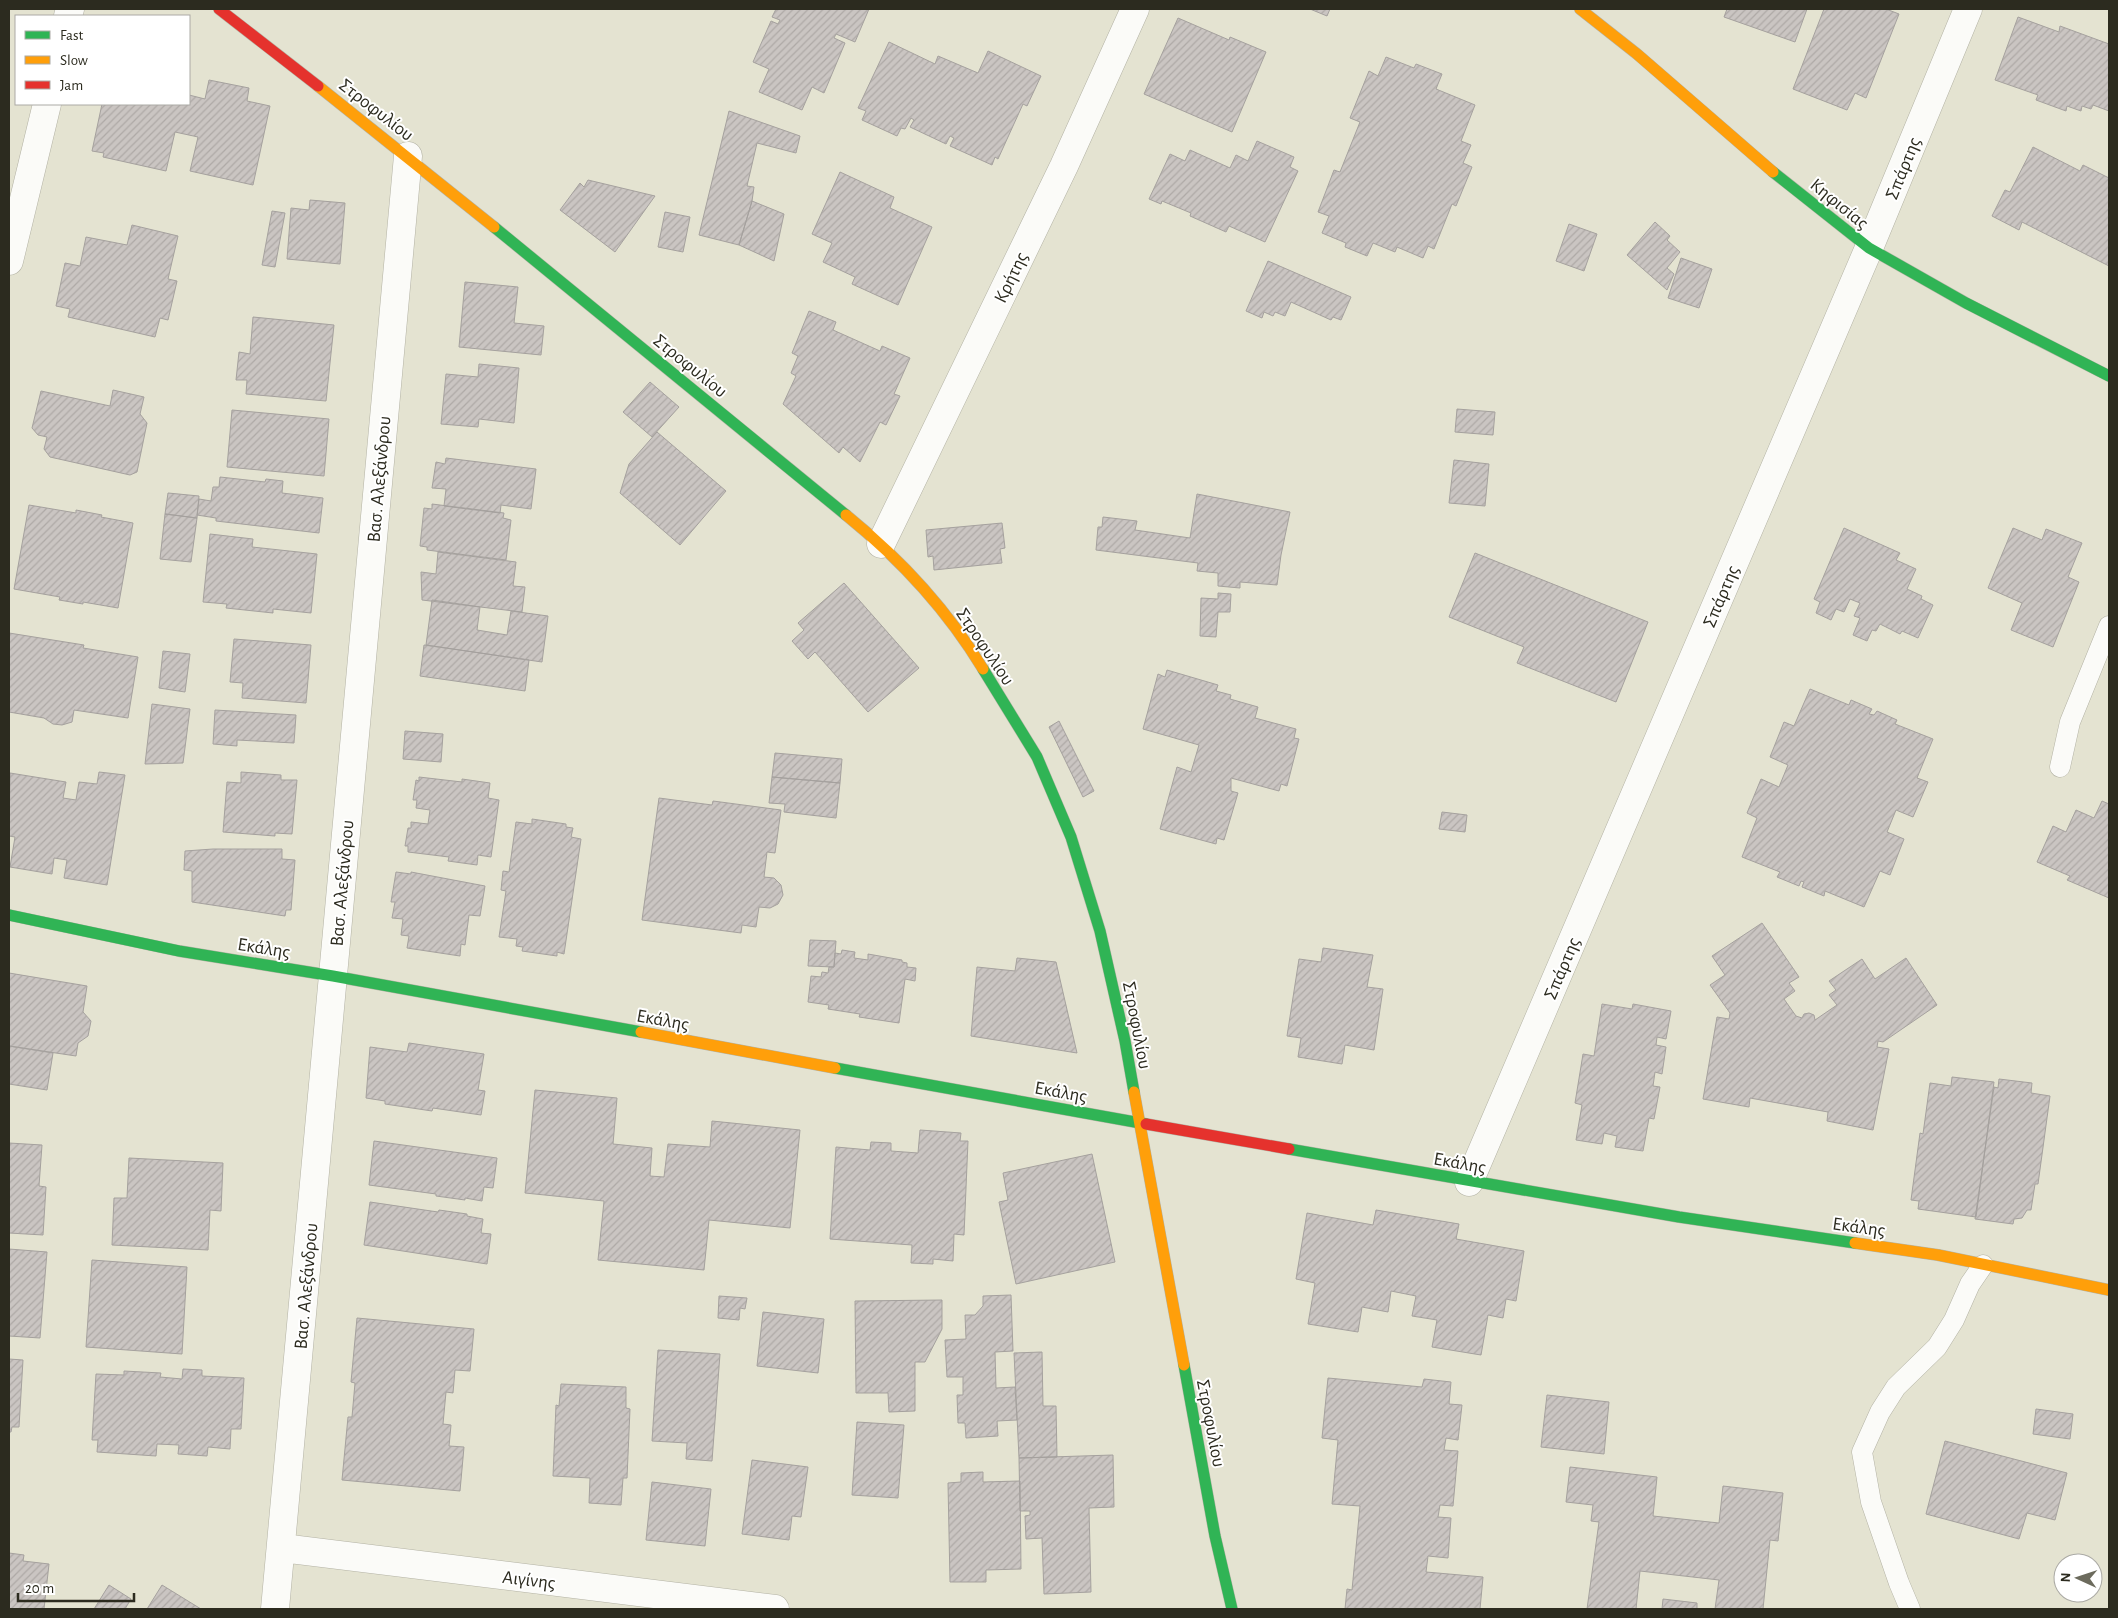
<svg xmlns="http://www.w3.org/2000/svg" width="2118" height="1618" font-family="'Alegreya Sans',sans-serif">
<defs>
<pattern id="building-hatch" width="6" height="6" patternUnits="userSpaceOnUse" patternTransform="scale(1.25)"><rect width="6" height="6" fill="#cac5c2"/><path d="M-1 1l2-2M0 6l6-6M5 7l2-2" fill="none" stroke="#aea9a6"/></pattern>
</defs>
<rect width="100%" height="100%" fill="#e4e3d1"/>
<path fill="url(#building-hatch)" stroke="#a5a19e" d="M776,9H869L855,42L836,34L834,38L845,43L824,93L812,87L802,110L759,92L769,69L753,62L771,21L778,24L780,20L772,17Z
M1310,9H1330L1327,16Z
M1727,9H1807L1795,42L1724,17Z
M1824,9H1886L1899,14L1866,98L1855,93L1847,110L1793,89Z
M2018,17L2059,32L2060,26L2109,44V111L2093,105L2091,109L2082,106L2081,111L2067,106L2066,111L2036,100L2038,95L1995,80Z
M1178,18L1229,40L1230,37L1266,52L1232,132L1144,94Z
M889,42L935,64L938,56L978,73L988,51L1041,76L1027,106L1023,104L998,159L995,157L992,165L950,146L954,138L950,136L946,144L910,127L914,120L911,118L905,129L901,128L897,136L862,120L866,111L858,108Z
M1386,57L1414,68L1416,64L1442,74L1436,89L1475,105L1461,141L1471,145L1463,163L1472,167L1456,206L1452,204L1434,249L1428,246L1423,258L1397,247L1395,252L1373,243L1367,256L1345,247L1346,243L1322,233L1329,216L1318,212L1334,170L1340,172L1360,122L1350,118L1369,71L1378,76Z
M209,80L249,88L247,101L270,106L253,185L190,171L198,137L175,132L166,171L103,157L104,153L92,151L102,104H189V95L205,99Z
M729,111L800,136L796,153L757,143L747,186L754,187L752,201L739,245L699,235Z
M1257,141L1294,157L1290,167L1298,171L1265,242L1229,226L1226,232L1190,216L1191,213L1162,201L1161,204L1149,199L1170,154L1185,161L1190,150L1230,168L1236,155L1248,161Z
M2033,147L2080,171L2083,165L2109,178V266L2022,222L2019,230L1992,216L2005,190L2010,192Z
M840,172L894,197L890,208L932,227L898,305L852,284L855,277L823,262L832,243L812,234Z
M588,180L655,196L615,252L560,210L580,183L584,187Z
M310,200L345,203L340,264L287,259L291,208L309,210Z
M752,201L784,214L774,261L739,245Z
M272,211L285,213L275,267L262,265Z
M665,212L690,217L683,252L658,247Z
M1655,222L1670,236L1667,240L1680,252L1667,268L1674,274L1667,290L1627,255Z
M1569,224L1597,234L1584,271L1556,261Z
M132,225L178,236L168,279L177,281L168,320L160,318L155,337L68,317L70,309L56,306L65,263L80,266L86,237L127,245Z
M1681,258L1712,269L1699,308L1668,298Z
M1268,261L1351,297L1341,320L1333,317L1331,320L1291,302L1285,316L1275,312L1273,316L1264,312L1262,318L1246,311Z
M465,282L518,287L514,323L544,326L541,355L459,347Z
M809,311L836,322L833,330L880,351L882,346L910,358L894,394L900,396L886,425L880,422L860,462L843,447L839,453L783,404L796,376L791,373L798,356L792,353Z
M253,317L334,325L326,401L246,394L247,380H236L239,352L250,354Z
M479,364L519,368L514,423L479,419L478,427L441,424L446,374L478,377Z
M650,382L679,407L652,437L623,412Z
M113,390L144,397L140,414L147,423L137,472L130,475L50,457L44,449L47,437L38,435L32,428L41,391L110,406Z
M1457,409L1495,412L1493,435L1455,432Z
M232,410L329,419L324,476L227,467Z
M657,432L726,491L680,545L620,493L629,464Z
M446,458L536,469L531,509L501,505L500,513L444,506L446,489L432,488L436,462L445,464Z
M1454,460L1489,464L1485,506L1449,503Z
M220,477L265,482L266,479L283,481L282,493L323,498L319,533L216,521V518L197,515L199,499L211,501L213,487H219Z
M168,493L199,496L197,518L165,514Z
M1197,494L1290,512L1281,555L1277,585L1240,582V588L1218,586V573L1197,571L1198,563L1096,550L1098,527H1102L1103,517L1137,521L1135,530L1190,538Z
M432,504L504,513L503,518L511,520L506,560L427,550V547L420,546L424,508L432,509Z
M29,505L76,513V510L102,515L101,517L133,523L118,608L83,602V604L59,600L60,597L14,589Z
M165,514L197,518L191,562L160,559Z
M1002,523L1005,548L1000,549L1002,563L934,570L933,556L928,557L926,530Z
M1844,528L1900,553L1896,560L1916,569L1907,589L1922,596L1921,599L1933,605L1918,638L1902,631L1900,634L1880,624L1876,631L1872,630L1867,641L1853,635L1860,618L1854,616L1860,603L1850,599L1844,612L1836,609L1831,620L1816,613L1820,602L1814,599Z
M2013,528L2042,540L2046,529L2082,543L2068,577L2079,582L2053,647L2011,630L2022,603L1988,588Z
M210,534L253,539L252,547L317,554L311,613L273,609V613L226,608L227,604L203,602Z
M438,552L516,562L513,586L525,587L522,612L422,600L421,572L436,574Z
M1475,553L1648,622L1616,702L1517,663L1524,647L1449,617Z
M844,583L919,668L868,712L815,652L808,659L792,641L804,630L798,623Z
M1218,593L1231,594L1230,612H1218L1216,637L1200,636L1201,598L1218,599Z
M432,600L480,607L477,630L507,635L511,611L548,616L542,662L426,645Z
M9,633L84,645L83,648L138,657L128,718L74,710L72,722L62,725L53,724L44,718L9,712Z
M234,639L311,645L306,703L242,698L243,683L230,682Z
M424,645L529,660L525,691L420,676Z
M163,651L190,654L185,692L159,688Z
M1167,670L1218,685L1216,691L1231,695L1230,699L1258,707L1255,718L1296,729L1294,738L1299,739L1287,786L1281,784L1279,791L1231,778V791L1238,793L1224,840L1217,838L1216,844L1160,829L1177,767L1191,772L1199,745L1143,729L1158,674L1165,677Z
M1810,689L1849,705L1851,700L1872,709L1869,714L1874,715L1877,711L1897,720L1895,724L1933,739L1917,778L1928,782L1913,817L1896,810L1887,832L1904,839L1890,875L1880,871L1864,907L1825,891L1824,896L1802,887L1804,882L1801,881L1799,886L1777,877L1780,872L1742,857L1757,818L1747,813L1761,779L1779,787L1788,765L1770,757L1784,722L1794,726Z
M152,704L190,709L183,763L145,764Z
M215,710L296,715L294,743L237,740V746L213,744Z
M1059,721L1094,791L1083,797L1049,727Z
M405,731L443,734L441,762L403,759Z
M775,753L842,759L840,783L772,777Z
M99,772L125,775L107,885L64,878L67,860L54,858L52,874L10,867L15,837L9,836L10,773L66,782L63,798L76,800L79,782L97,784Z
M241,772L281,775V780H297L292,834L275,833V836L223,832L227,782L241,783Z
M419,777L462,782V779L490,783L488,798L499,800L491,857L478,855L477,865L448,861L449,857L408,852V846H405L408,828H411V822L428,824L430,810L416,808L417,800H413L416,780L419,781Z
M772,777L840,783L836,818L784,812L785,804L769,803Z
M659,798L712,805L713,801L781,810L775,853L767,852L764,877L774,878L781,885L783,895L778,904L770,908L759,907L756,927L742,925L741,933L642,920Z
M2102,801L2109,804V898L2067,880L2070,876L2037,862L2053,826L2066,832L2076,810L2094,818Z
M1442,812L1467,815L1465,832L1439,829Z
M532,819L566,824V827L573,828L571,837L581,839L564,954L557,952V956L522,951L523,947L516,946L517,939L499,937L506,891L501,890L503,871L509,872L516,822L532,824Z
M213,849H282V859L295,860L291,910H286L285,916L192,902V871L184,870L185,851Z
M396,872L411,874V872L485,886L480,916L469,915L465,945L461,944L460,956L407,948L409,936L401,935L403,919L392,918L395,902H391Z
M1762,923L1799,977L1789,983L1795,991L1784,999L1796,1016L1802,1018L1804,1014L1809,1013L1814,1015L1815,1020L1837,1005L1829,995L1836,990L1829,981L1862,959L1875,979L1906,958L1937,1005L1883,1042L1878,1041L1877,1047L1889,1049L1873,1130L1827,1121L1828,1112L1750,1098L1749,1107L1703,1099L1717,1017L1729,1019L1730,1013L1710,985L1725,975L1712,956Z
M810,940L836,941L834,967L808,966Z
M1323,948L1373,955L1367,987L1383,989L1374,1050L1345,1045L1342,1064L1298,1057L1301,1038L1287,1036L1299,959L1321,962Z
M842,950L855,952L854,958L868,960V954L902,960V962L907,963V967L916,968L915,981L905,979L899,1023L859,1017L860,1014L828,1009L829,1005L808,1002L811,976L821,977L822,972L828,973L829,967H834L835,953L841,954Z
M1017,958L1056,962L1077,1053L971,1036L977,967L1015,971Z
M9,973L87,986L83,1012L91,1021L88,1036L78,1043L76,1056L9,1046Z
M1602,1004L1632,1009L1633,1004L1671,1011L1666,1039L1657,1037L1656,1045L1666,1047L1662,1074L1655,1072L1653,1086L1660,1087L1654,1119L1649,1118L1643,1151L1615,1147L1617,1136L1604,1133L1602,1144L1576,1140L1582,1105L1575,1103L1583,1054L1594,1056Z
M409,1043L484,1054L478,1090L485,1091L481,1115L433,1108L432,1111L385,1104V1101L366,1098L370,1047L407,1052Z
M9,1046L53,1053L47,1090L9,1084Z
M1952,1077L1994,1082L1976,1217L1918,1209L1919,1201L1911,1200L1920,1133L1923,1134L1930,1083L1951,1086Z
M1999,1079L2032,1083L2031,1093L2050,1096L2038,1184H2035L2031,1210H2027L2022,1218L2014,1219L2013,1224L1975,1219L1994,1087L1998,1088Z
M535,1090L617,1098L613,1144L652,1148L650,1176L664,1177L668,1144L710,1147L712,1121L800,1130L790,1228L709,1220L704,1270L598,1260L604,1201L525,1193Z
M920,1130L961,1133L960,1141H968L964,1235L954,1234L953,1261L933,1259V1264L911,1263L912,1245L830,1239L836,1147L870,1150L871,1142L891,1143V1151L918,1153Z
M374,1141L497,1158L493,1188L484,1187L482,1201L465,1198V1200L436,1196V1194L369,1185Z
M9,1143L42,1145L39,1186L46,1187L43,1235L9,1233Z
M1092,1154L1115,1262L1016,1284L999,1202L1008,1200L1003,1173Z
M129,1158L223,1163L221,1211L210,1210L208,1250L112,1245L114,1198H127Z
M370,1202L438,1212L439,1210L467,1214V1216L483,1219L481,1233L491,1234L487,1264L364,1245Z
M1376,1210L1459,1224L1456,1239L1524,1251L1516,1301L1506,1299L1503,1318L1488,1315L1481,1355L1432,1347L1437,1320L1412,1316L1416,1296L1391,1291L1388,1312L1362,1307L1358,1332L1308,1324L1315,1283L1296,1279L1307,1213L1373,1225Z
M9,1249L47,1252L40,1338L9,1336Z
M92,1260L187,1267L182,1354L86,1347Z
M1011,1295L1013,1351L995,1352L996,1388L1015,1387L1017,1420L997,1421L998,1436L966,1438L965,1423H958L957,1395H963V1377H947L945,1340L966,1339L965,1315H975L983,1306V1296Z
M719,1296L747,1298L745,1309L740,1308L739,1320L718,1318Z
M942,1300V1329L925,1362H915V1411L889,1412L888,1393H856L855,1301Z
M763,1312L824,1319L818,1373L757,1366Z
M357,1318L474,1329L470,1371L455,1370L453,1393L446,1392L443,1424L451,1425L449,1446L464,1447L460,1491L342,1480L348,1417H352L355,1383L351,1382Z
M658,1350L720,1354L712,1461L686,1459L687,1443L652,1441Z
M1042,1352L1043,1406H1056L1057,1457L1019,1458L1014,1353Z
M9,1359L23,1360L19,1427H12L11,1432H9Z
M183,1369L202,1370V1376L244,1378L241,1429H231L230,1449L208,1447L207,1456L178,1454L179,1445L157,1444L156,1456L97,1452L98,1440H92L96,1374L124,1375V1371L161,1373L160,1377L182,1379Z
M1328,1378L1422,1387L1424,1379L1451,1382L1449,1404L1462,1405L1458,1440L1446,1438L1444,1450L1458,1451L1453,1506L1440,1505L1438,1517L1451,1518L1448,1558L1428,1556L1426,1572L1483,1577L1480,1609H1345L1347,1589L1352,1590L1360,1506L1332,1504L1338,1440L1322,1438Z
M561,1384L626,1387V1408L630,1409L627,1478H623L621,1505L589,1503L590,1478L553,1476L556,1405L559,1406Z
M1547,1395L1609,1402L1604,1454L1541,1447Z
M2036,1409L2073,1414L2070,1439L2033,1434Z
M857,1422L904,1425L898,1498L852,1495Z
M1945,1441L2067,1473L2055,1520L2027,1513L2019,1539L1926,1514Z
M1113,1455L1114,1507L1089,1508L1091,1592L1044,1594L1042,1538L1026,1539L1025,1516L1030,1515V1511H1020L1019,1458Z
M752,1460L808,1467L801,1517L792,1516L789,1540L742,1534Z
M1570,1467L1657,1477L1653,1516L1719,1523L1723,1486L1783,1493L1778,1541L1770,1540L1763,1609H1715L1719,1580L1640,1571L1636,1609H1587L1599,1522L1591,1521L1593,1505L1566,1502Z
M983,1472V1482L1020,1481L1021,1569L986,1570V1582H950L948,1483L961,1482V1473Z
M652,1482L711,1489L705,1546L646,1540Z
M9,1553L24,1555L23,1561L49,1564L44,1609H9Z
M109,1585L131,1599L125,1609H94Z
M162,1585L201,1609H147Z
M1663,1599L1697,1603V1609H1662Z"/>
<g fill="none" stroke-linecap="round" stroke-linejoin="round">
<defs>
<path id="lane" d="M2060,767L2070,722L2109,626
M1910,1609L1899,1583L1871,1502L1862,1452L1880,1412L1896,1387L1937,1347L1954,1320L1970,1284L1983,1265"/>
<path id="street" d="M68,16L70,9
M9,261L47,104
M881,544L1064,166L1135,9
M1469,1182L1869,248L1968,9
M282,1548L775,1609
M275,1609L408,156"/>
<path id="fast" d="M1773,172L1869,248L1966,303L2109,376
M494,227L846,515
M983,669L1037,757L1071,837L1100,931L1125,1041L1134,1092
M9,915L179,951L333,976L641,1032
M835,1068L1146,1124
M1289,1149L1679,1217L1855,1243
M1184,1365L1215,1536L1232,1609"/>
<path id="slow" d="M1580,9L1637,54L1773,172
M318,86L494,227
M846,515C899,558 948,611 983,669
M641,1032L835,1068
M1134,1092L1184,1365
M1855,1243L1938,1255L2109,1290"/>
<path id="jam" d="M219,9L318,86
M1146,1124L1289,1149"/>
</defs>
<use href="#lane" stroke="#b3b2a4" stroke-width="21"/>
<use href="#street" stroke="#b3b2a4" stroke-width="29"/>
<use href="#fast" stroke="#b3b2a4" stroke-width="12"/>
<use href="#slow" stroke="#b3b2a4" stroke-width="12"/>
<use href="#jam" stroke="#b3b2a4" stroke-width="12"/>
<use href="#lane" stroke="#fbfbf8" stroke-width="20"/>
<use href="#street" stroke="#fbfbf8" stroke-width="28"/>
<use href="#fast" stroke="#30b455" stroke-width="11"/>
<use href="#slow" stroke="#ff9f0a" stroke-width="11"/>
<use href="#jam" stroke="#e5322d" stroke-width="11"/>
</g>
<g text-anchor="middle" stroke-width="4" stroke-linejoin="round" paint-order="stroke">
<g font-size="19" fill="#2c2b1f" stroke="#fff">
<text transform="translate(377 109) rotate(38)" y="7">Στροφυλίου</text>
<text transform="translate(1902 168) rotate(-68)" y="7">Σπάρτης</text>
<text transform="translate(1840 203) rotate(39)" y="7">Κηφισίας</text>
<text transform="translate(1010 277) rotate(-64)" y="7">Κρήτης</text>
<text transform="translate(691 365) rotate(39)" y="7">Στροφυλίου</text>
<text transform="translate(378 479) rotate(-85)" y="7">Βασ. Αλεξάνδρου</text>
<text transform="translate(1720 596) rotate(-67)" y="7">Σπάρτης</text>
<text transform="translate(986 646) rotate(56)" y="7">Στροφυλίου</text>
<text transform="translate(341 883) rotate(-85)" y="7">Βασ. Αλεξάνδρου</text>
<text transform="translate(264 947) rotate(9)" y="7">Εκάλης</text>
<text transform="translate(1561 968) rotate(-67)" y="7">Σπάρτης</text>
<text transform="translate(663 1019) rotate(10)" y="7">Εκάλης</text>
<text transform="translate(1138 1025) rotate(79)" y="7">Στροφυλίου</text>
<text transform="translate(1061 1091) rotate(10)" y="7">Εκάλης</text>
<text transform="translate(1460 1162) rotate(10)" y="7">Εκάλης</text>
<text transform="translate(1859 1226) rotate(8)" y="7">Εκάλης</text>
<text transform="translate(305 1286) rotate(-85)" y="7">Βασ. Αλεξάνδρου</text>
<text transform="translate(1212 1423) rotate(79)" y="7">Στροφυλίου</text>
<text transform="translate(529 1579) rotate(7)" y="7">Αιγίνης</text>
</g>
</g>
<rect width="2118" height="1618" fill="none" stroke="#2c2b1f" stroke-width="20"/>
<rect x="15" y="15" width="175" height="90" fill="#ffffff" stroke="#abaaa5"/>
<rect x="25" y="31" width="25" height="8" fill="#30b455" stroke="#abaaa5"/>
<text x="60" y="40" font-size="15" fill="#2c2b1f">Fast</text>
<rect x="25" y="56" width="25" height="8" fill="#ff9f0a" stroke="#abaaa5"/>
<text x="60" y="65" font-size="15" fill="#2c2b1f">Slow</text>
<rect x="25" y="81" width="25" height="8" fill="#e5322d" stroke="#abaaa5"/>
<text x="60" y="90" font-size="15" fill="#2c2b1f">Jam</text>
<g transform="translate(2078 1578) rotate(273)"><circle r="24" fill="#ffffff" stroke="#abaaa5"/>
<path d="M0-4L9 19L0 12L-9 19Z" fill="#6c6b5d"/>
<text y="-8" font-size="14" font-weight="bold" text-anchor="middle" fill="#2c2b1f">N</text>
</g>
<path d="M18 1593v8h116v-8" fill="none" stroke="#2c2b1f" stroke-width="2.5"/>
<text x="25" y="1593" font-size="15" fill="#2c2b1f" stroke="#ffffff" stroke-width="4" paint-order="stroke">20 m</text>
</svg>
